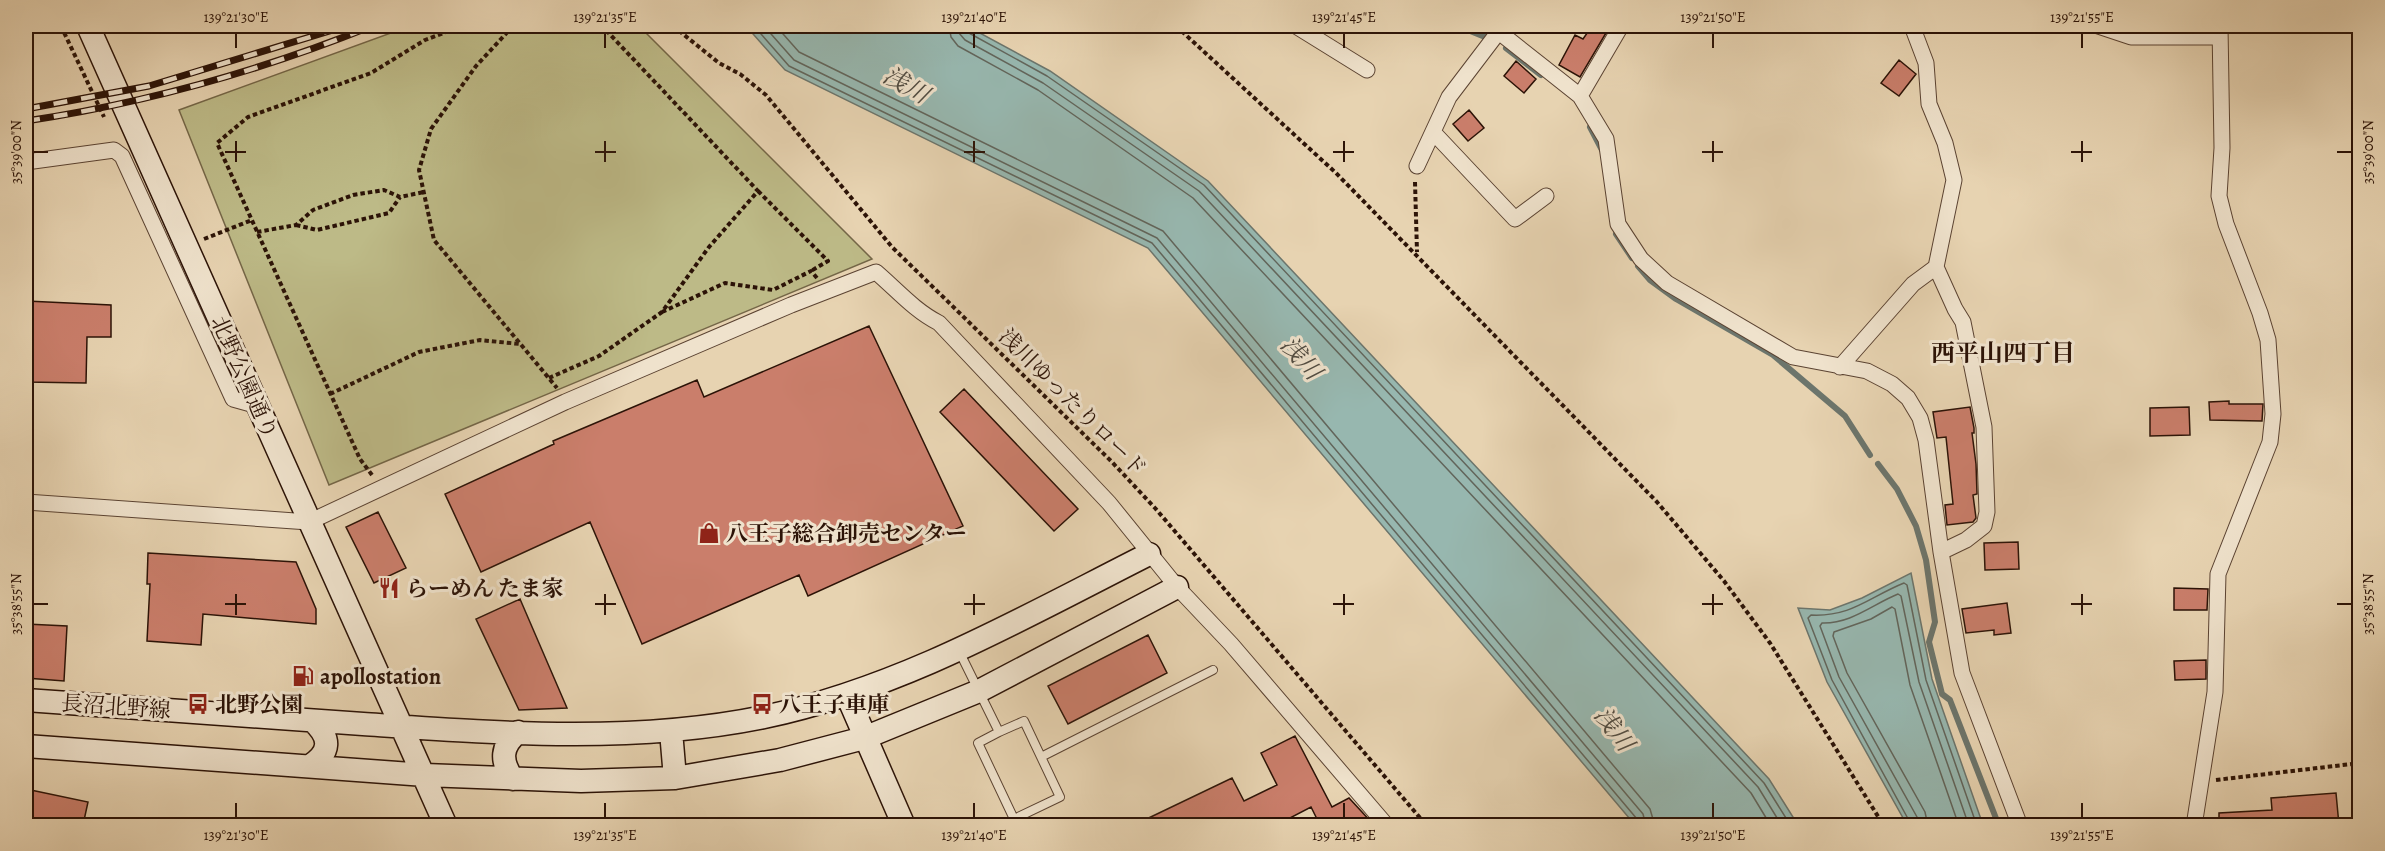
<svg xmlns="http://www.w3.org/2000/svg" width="2385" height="851" font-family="Alegreya,'Noto Serif JP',serif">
<rect width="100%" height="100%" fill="#e7d3b1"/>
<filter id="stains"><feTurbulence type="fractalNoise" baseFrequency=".00333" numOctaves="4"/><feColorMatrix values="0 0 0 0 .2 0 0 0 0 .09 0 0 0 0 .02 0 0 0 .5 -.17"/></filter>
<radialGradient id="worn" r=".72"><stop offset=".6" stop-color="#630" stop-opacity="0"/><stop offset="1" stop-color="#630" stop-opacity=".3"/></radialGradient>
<path fill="#bdba87" stroke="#746647" stroke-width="1.5" d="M410,26H639L872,259L329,485L179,110Z"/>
<path fill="#97b7af" stroke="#6c756c" stroke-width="1.5" d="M746,26H967L1050,71L1208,181L1769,779L1798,825H1635L1148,248L785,70Z
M1911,573L1932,679L1983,825H1907L1827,682L1798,608L1830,610L1862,598Z"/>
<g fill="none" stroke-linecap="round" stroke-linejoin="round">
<path stroke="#62655b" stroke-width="1.5" d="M754,26L789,66L1152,243L1637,819L1639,826
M764,26L794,60L1157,238L1643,814L1646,826
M776,26L799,52L1163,231L1650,809L1655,826
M949,26L951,37L958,46L1038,90L1193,198L1751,793L1771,826
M958,26L959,33L965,40L1043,83L1199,191L1758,787L1782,826
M965,26L969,33L1047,76L1204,185L1764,783L1791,826
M1912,826L1832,680L1808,618L1811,615C1852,617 1869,597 1904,583L1907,585L1926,680L1977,826
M1919,826L1917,817L1839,677L1820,626L1822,623C1851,624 1873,604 1898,594L1901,596L1919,682L1969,826
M1928,826L1925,812L1847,673L1833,636L1834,632L1871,619L1892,607L1895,609L1910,685L1959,826"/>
<path stroke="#6c756c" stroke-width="6" d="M1458,26L1485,37
M1506,48L1541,75
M1590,127L1602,150
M1616,234L1632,258
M1638,266L1650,280L1676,299L1773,355L1845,416L1870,455
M1878,464L1897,489L1916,526L1926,560L1935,622L1929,642L1942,694L1950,700L1999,826"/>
</g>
<path fill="#ca7e6b" stroke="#2c1307" stroke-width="1.5" d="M1592,26L1606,33L1580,77L1559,65L1575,35L1583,39Z
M1899,60L1916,74L1899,96L1881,83Z
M1516,61L1536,79L1524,93L1504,76Z
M1469,110L1484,128L1468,141L1453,124Z
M26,301L111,305V337H87L86,383L26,382Z
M869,326L963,526L808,596L799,575L642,644L590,522L481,572L445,494L554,444L553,441L697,380L704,397Z
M964,389L1078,509L1054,531L940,412Z
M2229,401V404H2263L2262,421L2210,420L2209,402Z
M1970,407L1974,428V433H1972L1976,464L1977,494L1973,495L1976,518L1973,522L1947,525L1945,505L1953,504L1946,437L1937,438L1933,412Z
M2189,407L2190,435L2150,436V408Z
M378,512L406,568L374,583L346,527Z
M2018,542L2019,569L1985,570L1984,543Z
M148,553L296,562L316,609V624L203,614L201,645L147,641L150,584H147Z
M2174,588L2208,589L2207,610H2174Z
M520,599L567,708L519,710L476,619Z
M2007,603L2011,633L1994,635V630L1966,633L1962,609Z
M26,624L67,626L64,681L26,678Z
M1148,635L1167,673L1068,724L1048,686Z
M2206,660V679L2175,680L2174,661Z
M1295,736L1332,807L1349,798L1374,825H1320L1311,807L1284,821L1286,825H1134L1232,778L1244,801L1277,785L1261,753Z
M26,789L88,802L83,825H26Z
M2336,793L2339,825H2219V813L2272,810L2271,798Z"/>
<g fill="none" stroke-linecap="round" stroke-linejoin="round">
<defs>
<path id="lane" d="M960,653L999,732L1024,721L1060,797L1014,819L978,743L999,732
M1041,757L1213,670"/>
<path id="street" d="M1296,26L1367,70
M1496,26L1499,32L1580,96L1606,139L1618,224L1641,259L1667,283L1793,357L1867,371L1892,384L1908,398L1920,418L1926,440L1941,552L1962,673L2020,826
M1912,26L1926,63L1929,104L1945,143L1954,180L1936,267L1955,309L1963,322L1984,427L1987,512L1984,526L1966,540L1941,552
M2098,26L2131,37H2220
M1580,96L1621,26
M1433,132L1515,219L1546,196
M26,162L114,150L122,156L233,399L258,406
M1417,166L1449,97L1503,26
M1840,367L1913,284L1936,267
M26,502L309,522L565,402L791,305L876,272C897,290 915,311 939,323L1109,503L1177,587L1231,644L1387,826
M2194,826L2215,692L2218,574L2270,442L2273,414L2268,340L2260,313L2226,224L2219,196L2222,148L2220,26"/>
<path id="secondary" d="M88,26L446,826
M847,695L904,826
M26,700C138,708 250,716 363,724C496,733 632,744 764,717C902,688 1024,617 1149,554
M671,731L675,778
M26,746L425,775L581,781L675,778L780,760L864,738L979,691L1177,587
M310,766C331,752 331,738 313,721
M513,779C500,761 501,746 518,732"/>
</defs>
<use href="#lane" stroke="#5b4332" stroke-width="10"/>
<use href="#street" stroke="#5b4332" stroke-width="17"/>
<use href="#secondary" stroke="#2c1307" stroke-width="25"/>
<path stroke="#2c1307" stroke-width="4" stroke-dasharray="4.5 3" stroke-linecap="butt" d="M61,26L104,117
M513,26L476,66L431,129L419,170L434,240L557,388
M673,26L719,63L740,74L766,95L892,247L1111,461L1155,508L1427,826
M1176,26L1336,173L1657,502L1724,581L1770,643L1884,826
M1415,182L1417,252
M758,191L828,261L811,271
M296,225L317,230L389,213L400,197
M257,232L296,225L313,210L353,195L384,190L400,197L424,192
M204,239L252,220
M662,312L725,283L773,290L811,271L817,278
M549,378L599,356L662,312L709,247L758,191L602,26
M330,394L419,352L480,340L520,344
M372,475L360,459L217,143L248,117L371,73L425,40L462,26
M2216,780L2360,763"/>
<use href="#lane" stroke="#efe2cc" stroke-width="8"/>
<use href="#street" stroke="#efe2cc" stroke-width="15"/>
<use href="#secondary" stroke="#efe2cc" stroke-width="22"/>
<defs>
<path id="rail" d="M26,109L149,86L346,26
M26,121C146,103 260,71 372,26"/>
</defs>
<use href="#rail" stroke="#2c1307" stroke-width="7"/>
<use href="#rail" stroke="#efe2cc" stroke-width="4.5" stroke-dasharray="14" stroke-linecap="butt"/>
</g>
<path fill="none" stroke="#2c1307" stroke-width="2" d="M236,33V48M605,33V48M974,33V48M1344,33V48M1713,33V48M2082,33V48M236,141V162M605,141V162M974,141V162M1344,141V162M1713,141V162M2082,141V162M33,152H48M225,152H246M595,152H616M964,152H985M1333,152H1354M1702,152H1723M2071,152H2092M2337,152H2352M236,594V615M605,594V615M974,594V615M1344,594V615M1713,594V615M2082,594V615M33,604H48M225,604H246M595,604H616M964,604H985M1333,604H1354M1702,604H1723M2071,604H2092M2337,604H2352M236,803V818M605,803V818M974,803V818M1344,803V818M1713,803V818M2082,803V818"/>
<defs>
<symbol id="shop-bare" viewBox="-9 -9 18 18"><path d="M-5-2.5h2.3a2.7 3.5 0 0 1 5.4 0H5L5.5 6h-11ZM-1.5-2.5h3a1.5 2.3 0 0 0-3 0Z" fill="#8f2418" stroke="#efe2cc" stroke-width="2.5" paint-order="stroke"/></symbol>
<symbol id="restaurant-bare" viewBox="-9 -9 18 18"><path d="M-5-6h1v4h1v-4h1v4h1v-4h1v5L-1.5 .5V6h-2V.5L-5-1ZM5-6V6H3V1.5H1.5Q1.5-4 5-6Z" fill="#8f2418" stroke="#efe2cc" stroke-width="2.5" paint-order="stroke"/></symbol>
<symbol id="fuel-bare" viewBox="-9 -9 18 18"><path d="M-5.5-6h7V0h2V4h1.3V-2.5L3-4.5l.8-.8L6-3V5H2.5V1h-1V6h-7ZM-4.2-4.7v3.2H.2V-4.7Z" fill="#8f2418" stroke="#efe2cc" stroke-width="2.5" paint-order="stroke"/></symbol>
<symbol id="bus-bare" viewBox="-9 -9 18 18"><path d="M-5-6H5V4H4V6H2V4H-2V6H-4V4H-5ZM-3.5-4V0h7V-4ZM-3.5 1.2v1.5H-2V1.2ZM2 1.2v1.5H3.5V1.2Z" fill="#8f2418" stroke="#efe2cc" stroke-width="2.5" paint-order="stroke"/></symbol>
</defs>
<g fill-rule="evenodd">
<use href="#shop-bare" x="694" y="518" width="30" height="30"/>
<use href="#restaurant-bare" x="374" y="573" width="30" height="30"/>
<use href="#fuel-bare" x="288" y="661" width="30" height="30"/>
<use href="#bus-bare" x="183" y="689" width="30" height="30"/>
<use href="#bus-bare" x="747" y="689" width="30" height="30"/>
</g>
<g text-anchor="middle" stroke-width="6" stroke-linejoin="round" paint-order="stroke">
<g font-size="22" fill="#2c1307" stroke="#efe2cc">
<text transform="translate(245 377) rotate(66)" y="8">北野公園通り</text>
<text transform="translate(1073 402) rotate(45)" y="8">浅川ゆったりロード</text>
<text transform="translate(116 706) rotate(4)" y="8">長沼北野線</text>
</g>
<g font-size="22" font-weight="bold" fill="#2c1307" stroke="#efe2cc" text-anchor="start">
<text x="726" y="541">八王子総合卸売センター</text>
<text x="406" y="596">らーめん たま家</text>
<text x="320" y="684">apollostation</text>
<text x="215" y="712">北野公園</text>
<text x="779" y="712">八王子車庫</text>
</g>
<g font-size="24" font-style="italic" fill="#514c42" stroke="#efe2cc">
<text transform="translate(906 85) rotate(30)" y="8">浅川</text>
<text transform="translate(1301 358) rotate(49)" y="8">浅川</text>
<text transform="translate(1614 729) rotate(53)" y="8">浅川</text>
</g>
<g font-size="24" font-weight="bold" fill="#2c1307" stroke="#efe2cc">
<text x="2003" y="361">西平山四丁目</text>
</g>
</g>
<rect width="2385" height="851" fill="none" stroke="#e7d3b1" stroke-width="66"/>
<rect x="33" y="33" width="2319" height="785" fill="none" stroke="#2c1307" stroke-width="2"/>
<g font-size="15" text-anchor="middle" fill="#2c1307">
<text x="236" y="22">139°21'30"E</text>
<text x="605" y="22">139°21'35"E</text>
<text x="974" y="22">139°21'40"E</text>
<text x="1344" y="22">139°21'45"E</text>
<text x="1713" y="22">139°21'50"E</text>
<text x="2082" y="22">139°21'55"E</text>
<text transform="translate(16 152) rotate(-90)" y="5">35°39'00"N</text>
<text transform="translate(2368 152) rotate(-90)" y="5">35°39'00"N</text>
<text transform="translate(16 604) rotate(-90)" y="5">35°38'55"N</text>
<text transform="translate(2368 604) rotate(-90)" y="5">35°38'55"N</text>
<text x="236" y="840">139°21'30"E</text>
<text x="605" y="840">139°21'35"E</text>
<text x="974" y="840">139°21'40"E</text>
<text x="1344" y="840">139°21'45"E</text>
<text x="1713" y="840">139°21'50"E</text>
<text x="2082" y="840">139°21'55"E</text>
</g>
<rect width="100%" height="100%" filter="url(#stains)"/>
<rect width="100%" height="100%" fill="url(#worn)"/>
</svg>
